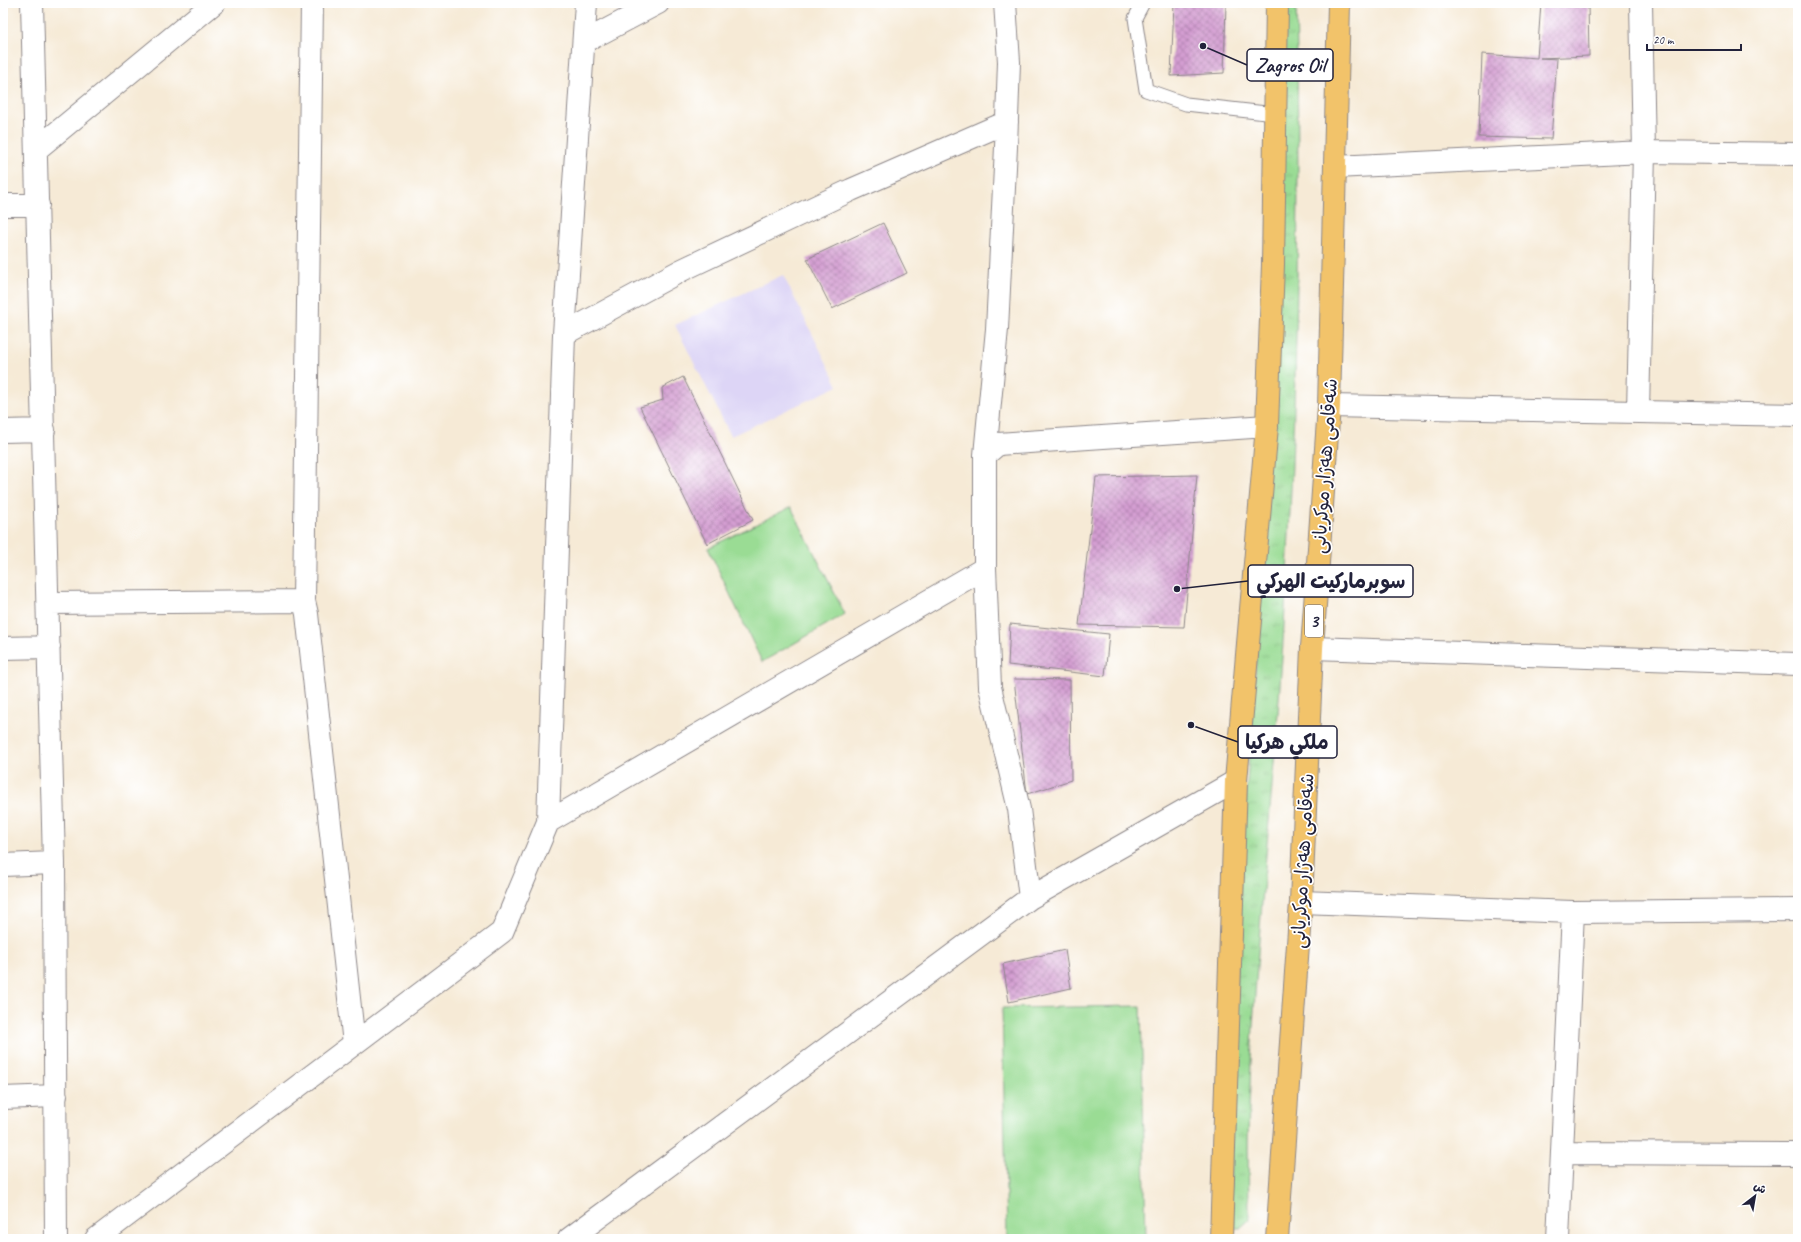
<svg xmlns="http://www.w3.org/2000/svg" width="1801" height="1242" font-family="Caveat,'Playpen Sans Arabic',sans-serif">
<defs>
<pattern id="park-tufts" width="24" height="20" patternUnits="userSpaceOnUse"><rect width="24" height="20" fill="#9adc94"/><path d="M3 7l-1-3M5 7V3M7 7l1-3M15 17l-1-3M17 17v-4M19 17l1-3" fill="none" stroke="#84bc80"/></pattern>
<pattern id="building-cross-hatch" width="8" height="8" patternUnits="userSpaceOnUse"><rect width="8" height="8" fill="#d49ed2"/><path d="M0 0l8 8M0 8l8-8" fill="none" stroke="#ac80ac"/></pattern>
</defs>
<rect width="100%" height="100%" fill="#fff"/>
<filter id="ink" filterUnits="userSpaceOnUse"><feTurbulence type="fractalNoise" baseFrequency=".025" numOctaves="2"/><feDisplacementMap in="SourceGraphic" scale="8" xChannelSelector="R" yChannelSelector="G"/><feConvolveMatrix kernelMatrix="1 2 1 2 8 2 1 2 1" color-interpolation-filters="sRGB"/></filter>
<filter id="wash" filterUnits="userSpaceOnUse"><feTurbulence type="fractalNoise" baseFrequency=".012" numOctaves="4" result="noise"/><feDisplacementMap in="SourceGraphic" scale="16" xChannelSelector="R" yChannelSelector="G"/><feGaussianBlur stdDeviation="0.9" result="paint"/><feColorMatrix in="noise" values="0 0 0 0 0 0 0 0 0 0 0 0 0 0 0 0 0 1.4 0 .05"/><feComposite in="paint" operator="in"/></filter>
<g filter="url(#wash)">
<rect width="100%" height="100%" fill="#f6ead6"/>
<path fill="#ddd5f6" d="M783,275L838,386L731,436L675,325Z"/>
<path fill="#9adc94" stroke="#5e7f68" d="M791,507L845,614L762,662L708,548Z
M1141,1006L1146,1239H1007L1002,1008Z"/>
<path fill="url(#park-tufts)" stroke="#5e7f68" d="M1277,3H1296C1301,222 1296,439 1282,658C1272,808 1254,959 1249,1109C1247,1146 1249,1183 1249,1220L1240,1228H1229L1238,905L1256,661Z"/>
<g id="blocks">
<path fill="url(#building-cross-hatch)" d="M1174,3H1226L1224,73L1171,76Z
M1541,3H1588L1589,56L1540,58L1557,59L1551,139L1479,137L1482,54L1537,58Z
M883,223L907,273L832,309L807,259Z
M683,377L753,520L707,544L640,407L663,400L662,388Z
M1197,475L1184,627L1079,625L1096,477Z
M1010,624L1109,634L1105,676L1008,665Z
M1014,679L1070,680L1071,780L1027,794Z
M1065,950L1071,988L1009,1002L1003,964Z"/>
</g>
</g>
<g filter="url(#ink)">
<use href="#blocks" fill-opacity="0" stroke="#8c8688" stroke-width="1"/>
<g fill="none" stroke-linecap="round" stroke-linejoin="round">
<defs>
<path id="lane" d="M1143,3L1135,18L1146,90L1186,104L1275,114"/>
<path id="street" d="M32,3L54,863L56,1239
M312,3L304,601L307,614L354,1044
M584,42L658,3
M37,149L214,3
M1335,167L1644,152L1798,154
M3,205H38
M564,334L682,270L851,190L1007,122
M1329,406L1798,415
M1638,411L1644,152L1641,3
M3,431L44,430
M985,455L997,329L1006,147L1009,62L1005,3
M48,603L304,601
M3,648L49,647
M1312,648L1798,664
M548,822L985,568
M3,865L54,863
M1030,898L1019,809L990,687L985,568V455L998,444L1267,426
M1301,902L1573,912L1798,910
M3,1098L56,1096
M1562,1153L1798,1154
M96,1239L502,932L548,822L564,334L586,3
M569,1239L1030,898L1236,781
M1558,1239L1573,912"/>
<path id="highway" d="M1221,1239L1236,781L1267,426L1273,264L1277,3
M1277,1239L1301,902L1312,648L1329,406L1339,3"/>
</defs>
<use href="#lane" stroke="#8c8688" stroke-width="15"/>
<use href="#street" stroke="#8c8688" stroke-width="24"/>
<use href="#highway" stroke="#8c8688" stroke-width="24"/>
<use href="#lane" stroke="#fff" stroke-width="13"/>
<use href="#street" stroke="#fff" stroke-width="22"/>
<use href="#highway" stroke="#f2c36a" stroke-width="22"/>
</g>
</g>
<g text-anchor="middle" stroke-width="3.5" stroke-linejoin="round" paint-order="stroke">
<rect fill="#fff" stroke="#646476" stroke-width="1" x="1305" y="605" width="18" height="32" rx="3"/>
<g font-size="18" font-weight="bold" fill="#22223b">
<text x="1314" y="627">3</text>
</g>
<g font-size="19" fill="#22223b" stroke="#fff">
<text transform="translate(1324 466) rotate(-86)" y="7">شەقامی ھەژار موکریانی</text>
<text transform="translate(1302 861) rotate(-87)" y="7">شەقامی ھەژار موکریانی</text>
</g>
</g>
<path fill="none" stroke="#22223b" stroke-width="1.5" d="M1203 46L1247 65M1177 589L1248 581M1191 725L1238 742"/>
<g fill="#22223b" stroke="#fff" stroke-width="1.5">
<circle cx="1203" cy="46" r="4"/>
<circle cx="1177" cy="589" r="4"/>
<circle cx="1191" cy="725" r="4"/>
</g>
<g fill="#fff" stroke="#22223b" stroke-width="1.5">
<rect x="1247" y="49" width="86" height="32" rx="4"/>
<rect x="1248" y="565" width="165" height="32" rx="4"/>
<rect x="1238" y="726" width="99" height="32" rx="4"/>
</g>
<g font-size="20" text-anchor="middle" font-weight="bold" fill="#22223b">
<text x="1290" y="72">Zagros Oil</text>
<text x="1331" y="588">سوبرماركيت الهركي</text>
<text x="1287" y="749">ملكي هركيا</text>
</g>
<rect width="1801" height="1242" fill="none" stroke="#fff" stroke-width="16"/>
<g transform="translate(1755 1196) rotate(31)" stroke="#ffffff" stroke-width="3" paint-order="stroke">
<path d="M0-3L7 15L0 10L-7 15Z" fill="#22223b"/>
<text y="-6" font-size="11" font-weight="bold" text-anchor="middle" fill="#22223b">ش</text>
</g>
<path d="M1647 44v6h94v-6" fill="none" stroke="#22223b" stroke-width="2"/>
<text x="1653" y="44" font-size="12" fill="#22223b" stroke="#ffffff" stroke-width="3" paint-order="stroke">20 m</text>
</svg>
